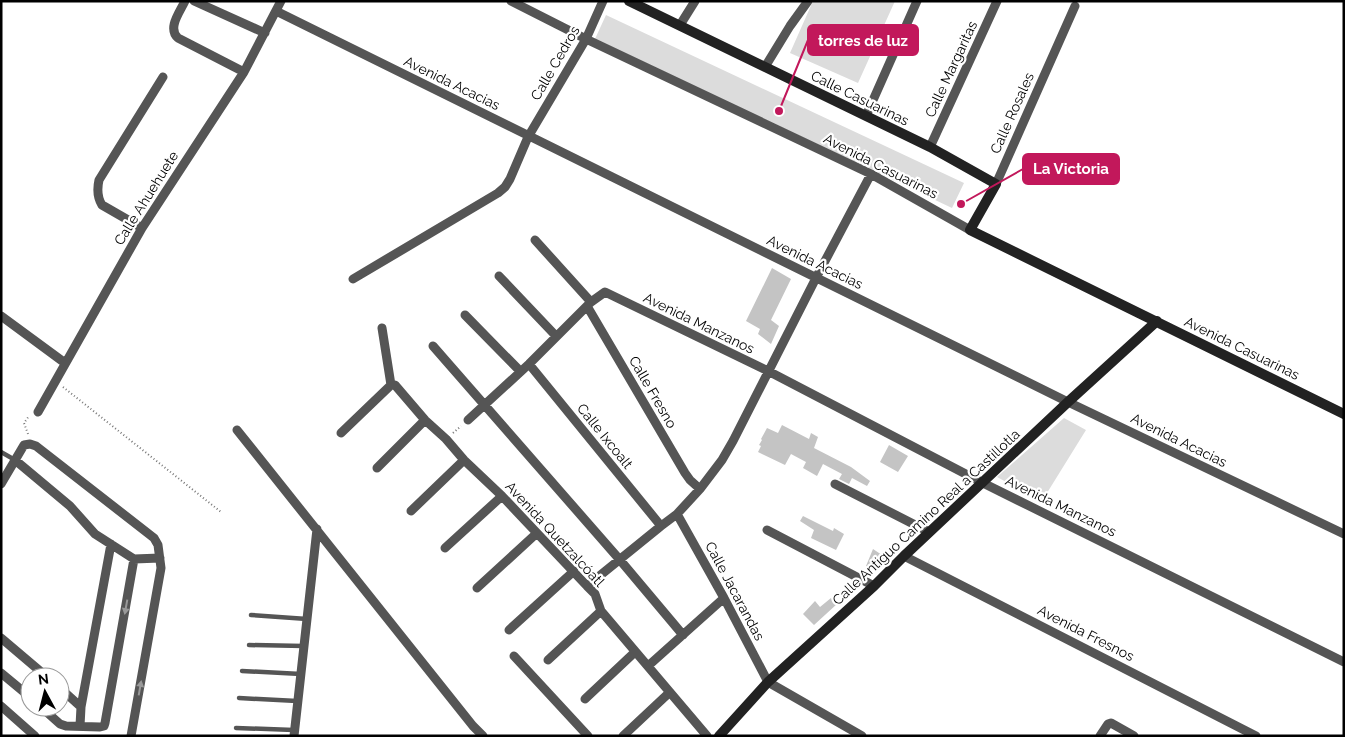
<svg xmlns="http://www.w3.org/2000/svg" width="1345" height="737" font-family="Raleway,sans-serif">
<rect width="100%" height="100%" fill="#fff"/>
<path fill="#dcdcdc" d="M813,1H895L858,83L790,53Z
M606,15L964,183L952,208L595,39Z
M1064,418L1086,430L1042,501L997,477Z"/>
<path fill="#c4c4c4" d="M772,268L791,279L771,320L779,326L771,344L758,334L760,329L746,321Z
M782,425L809,439L811,433L818,437L814,448L851,467L870,481L867,486L852,478L849,484L839,479L842,474L823,464L817,476L803,468L806,462L791,454L785,465L758,452L761,446L759,445L762,440L761,439L767,428L778,433Z
M889,445L908,456L898,472L880,462Z
M803,516L833,531L834,528L844,534L836,550L811,538L814,530L800,521Z
M873,549L888,559L875,573L866,566Z
M831,598L837,604L814,625L803,614L815,601L820,607Z"/>
<g fill="none" stroke-linecap="round" stroke-linejoin="round">
<path stroke="#777" stroke-width="2" stroke-dasharray="1 2.5" stroke-linecap="butt" d="M63,387L221,512
M453,433L461,426
M28,434L24,423L29,416"/>
<path stroke="#555" stroke-width="4.5" d="M1,452L15,460
M251,615L307,619
M249,645L304,646
M242,671L301,674
M239,698L297,701
M236,728L294,730"/>
<path stroke="#555" stroke-width="9" d="M185,1C180,12 167,28 178,38L244,72
M194,1L265,33
M511,1L586,39L871,174L970,230
M276,11L1068,402L1344,534
M680,25L695,1
M765,67L790,26L808,1
M866,116L917,1
M930,147L997,1
M996,184L1075,6
M142,228L102,205C97,197 97,189 99,180L163,77
M535,240L591,302
M499,276L556,336
M353,279L498,193L505,187L510,179L528,137L586,39L603,1
M587,306L685,473L690,480L700,489
M465,315L520,371
M1,316L65,363
M382,328L391,385
M433,346L620,560L683,635
M529,364L661,526
M391,385H395L425,420L446,439L464,460L502,496L587,586L595,594L601,611L707,736
M38,412L142,228L244,72L281,1
M468,420L529,364L591,302L605,292L768,371L983,483L1344,662
M237,430L473,726L483,736
M341,433L391,385
M15,460L70,506L95,534L134,559L160,558
M377,468L425,420
M1,484L24,445L30,444L36,446L154,538L158,545L161,568L131,736
M835,484L929,532
M411,511L464,460
M677,514L724,598L768,682L862,736
M767,530L874,586
M445,548L502,496
M904,556L1256,736
M587,586L661,526L677,514L700,489L722,460L733,441L816,278L871,174
M477,588L537,533
M509,630L574,571
M1,638L47,677
M514,656L588,736
M548,660L601,611
M648,666L724,598
M1,673L30,697
M60,688L81,707
M585,699L635,652
M1,706L35,736
M41,707L60,724L66,726L100,727L104,726L105,723L134,559
M80,726L81,707L111,544
M294,736L317,529
M623,736L670,692
M1100,736L1108,724L1111,723L1134,736"/>
<path stroke="#222" stroke-width="10" d="M629,1L930,147L996,184L970,230L1344,414
M719,736L768,682L874,586L904,556L1068,402L1157,321"/>
</g>
<defs><path id="oneway-solid" d="M-6-.8H1V-3.2L6.5 0L1 3.2V.8H-6Z" transform="scale(1.25)"/></defs>
<g fill="#999">
<use href="#oneway-solid" transform="translate(126 607) rotate(100)"/>
<use href="#oneway-solid" transform="translate(140 688) rotate(-80)"/>
</g>
<g text-anchor="middle" stroke-width="4.5" stroke-linejoin="round" paint-order="stroke">
<g font-size="14" fill="#000" stroke="#fff">
<text transform="translate(555 63) rotate(-60)" y="5">Calle Cedros</text>
<text transform="translate(951 69) rotate(-65)" y="5">Calle Margaritas</text>
<text transform="translate(452 83) rotate(26)" y="5">Avenida Acacias</text>
<text transform="translate(860 98) rotate(26)" y="5">Calle Casuarinas</text>
<text transform="translate(1012 113) rotate(-66)" y="5">Calle Rosales</text>
<text transform="translate(881 166) rotate(27)" y="5">Avenida Casuarinas</text>
<text transform="translate(146 198) rotate(-58)" y="5">Calle Ahuehuete</text>
<text transform="translate(815 262) rotate(26)" y="5">Avenida Acacias</text>
<text transform="translate(699 323) rotate(26)" y="5">Avenida Manzanos</text>
<text transform="translate(1242 348) rotate(26)" y="5">Avenida Casuarinas</text>
<text transform="translate(653 392) rotate(60)" y="5">Calle Fresno</text>
<text transform="translate(605 436) rotate(51)" y="5">Calle Ixcoalt</text>
<text transform="translate(1179 440) rotate(26)" y="5">Avenida Acacias</text>
<text transform="translate(1061 506) rotate(26)" y="5">Avenida Manzanos</text>
<text transform="translate(926 517) rotate(-43)" y="5">Calle Antiguo Camino Real a Castillotla</text>
<text transform="translate(555 534) rotate(47)" y="5">Avenida Quetzalcóatl</text>
<text transform="translate(735 591) rotate(62)" y="5">Calle Jacarandas</text>
<text transform="translate(1086 633) rotate(27)" y="5">Avenida Fresnos</text>
</g>
</g>
<path fill="none" stroke="#c2185b" stroke-width="2" d="M779 111L808 40M961 204L1023 169"/>
<g fill="#c2185b" stroke="#fff" stroke-width="2">
<circle cx="779" cy="111" r="5"/>
<circle cx="961" cy="204" r="5"/>
</g>
<g fill="#c2185b" stroke="#c2185b" stroke-width="2">
<rect x="808" y="25" width="110" height="30" rx="5"/>
<rect x="1023" y="154" width="96" height="30" rx="5"/>
</g>
<g font-size="15" text-anchor="middle" font-weight="bold" fill="#fff">
<text x="863" y="46">torres de luz</text>
<text x="1071" y="174">La Victoria</text>
</g>
<rect width="1345" height="737" fill="none" stroke="#000000" stroke-width="5"/>
<g transform="translate(45 692) rotate(353)"><circle r="24" fill="#ffffff" stroke="#999999"/>
<path d="M0-4L9 19L0 12L-9 19Z" fill="#000000"/>
<text y="-8" font-size="14" font-weight="bold" text-anchor="middle" fill="#000000">N</text>
</g>
</svg>
